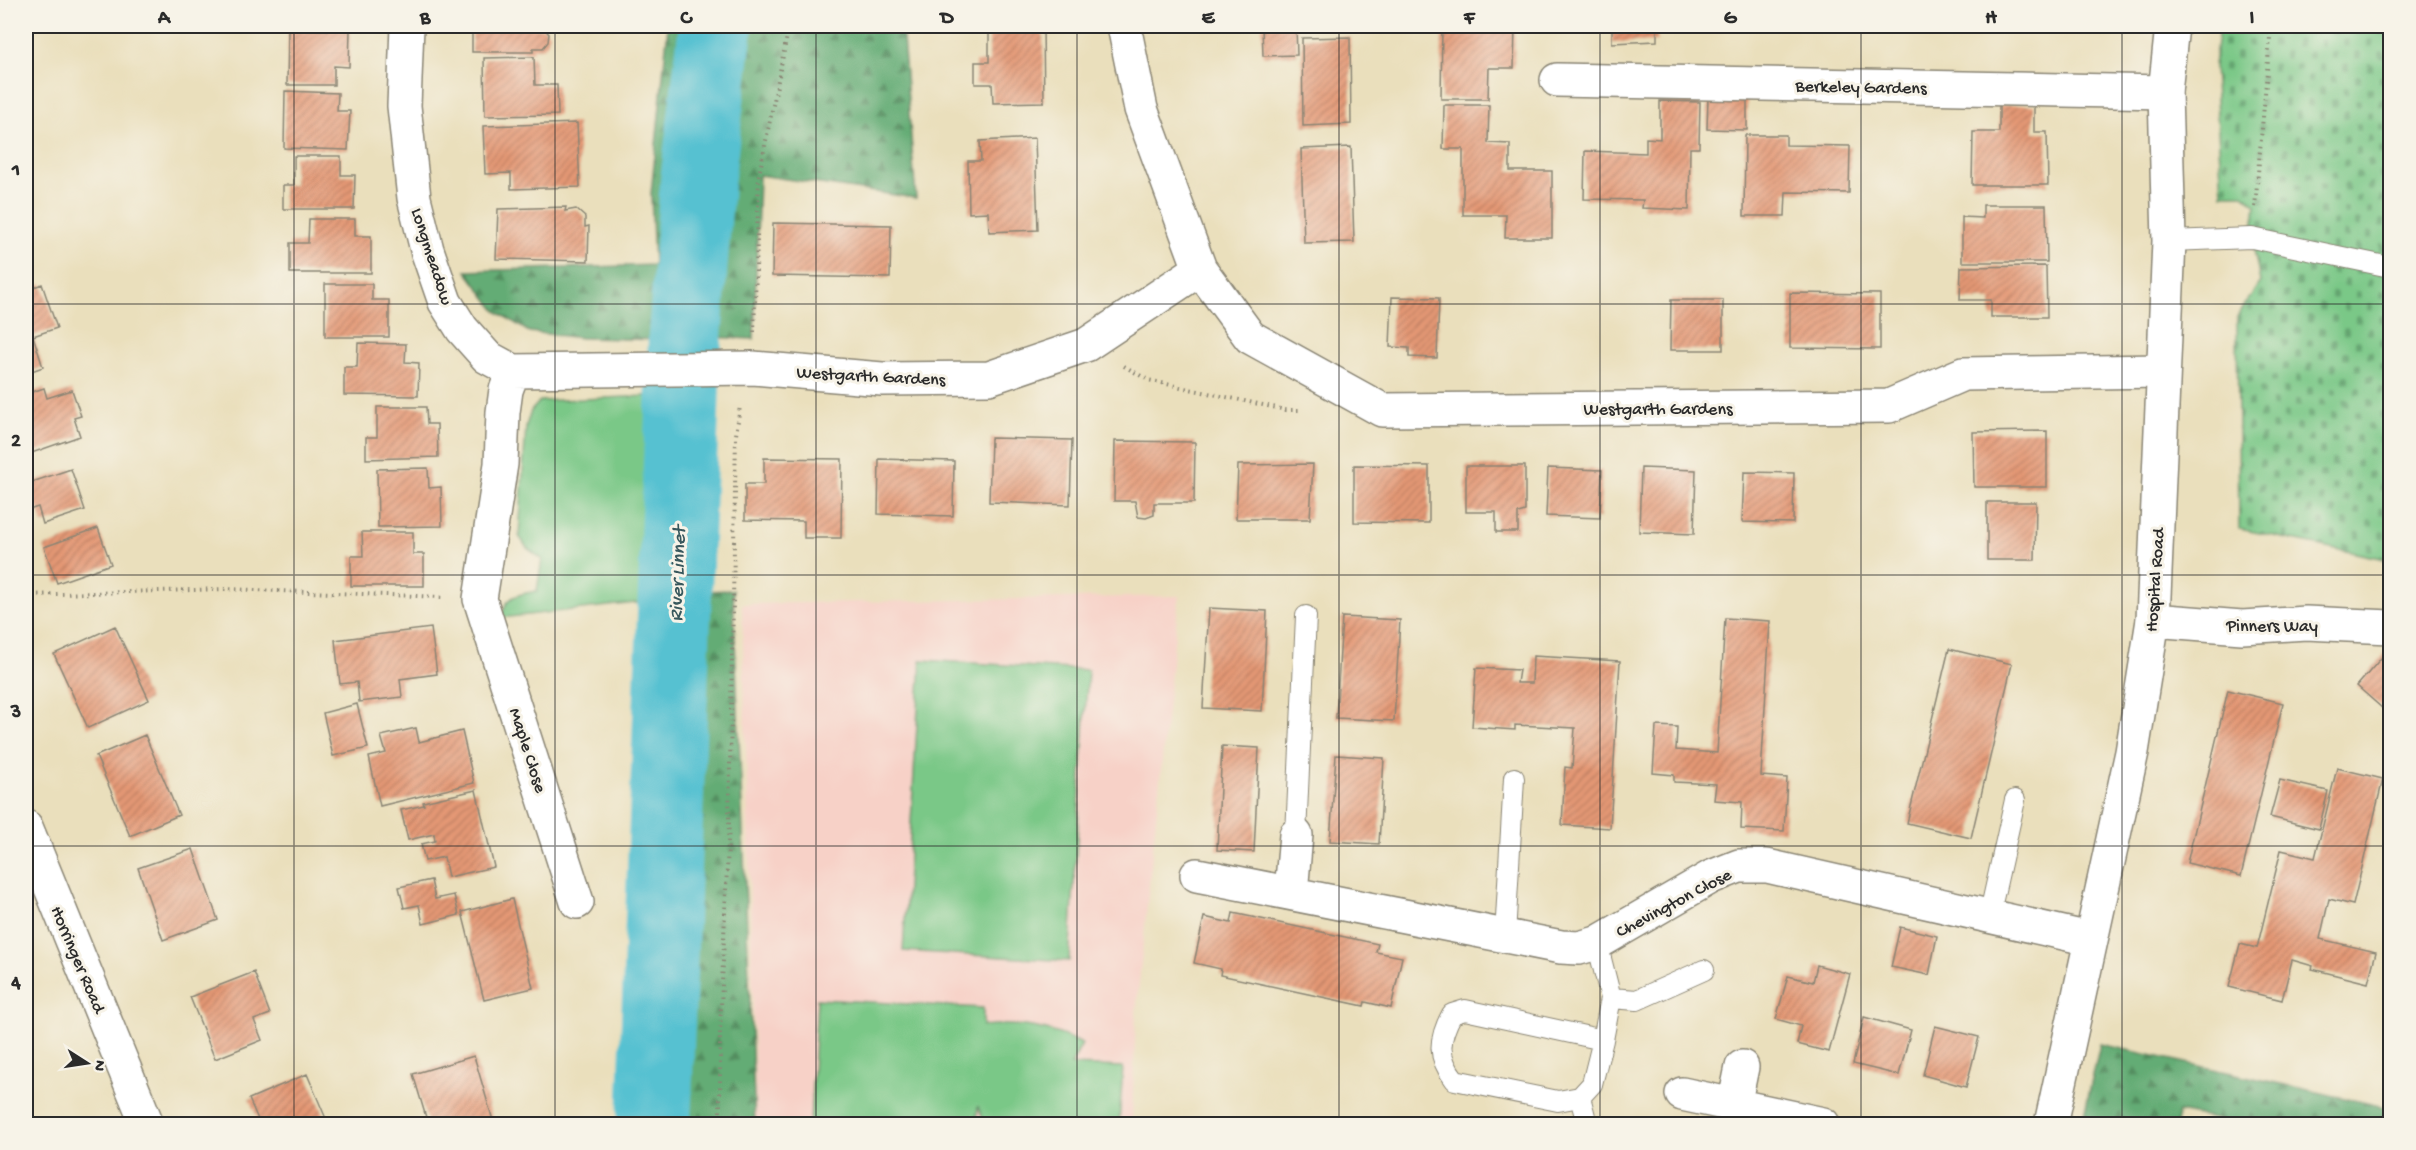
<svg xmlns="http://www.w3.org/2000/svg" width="2416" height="1150" font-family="'Gochi Hand',sans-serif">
<defs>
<pattern id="forest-firs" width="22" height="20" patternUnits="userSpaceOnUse" patternTransform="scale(1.5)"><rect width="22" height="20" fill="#63ac74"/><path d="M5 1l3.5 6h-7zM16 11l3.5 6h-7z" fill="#528c5f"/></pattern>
<pattern id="cemetery-stones" width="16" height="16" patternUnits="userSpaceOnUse" patternTransform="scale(1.5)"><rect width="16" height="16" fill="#7ac887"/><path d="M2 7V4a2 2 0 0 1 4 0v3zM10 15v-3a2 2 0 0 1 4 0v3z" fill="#64a36f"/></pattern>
<pattern id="building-hatch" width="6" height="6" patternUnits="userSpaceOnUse" patternTransform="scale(1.5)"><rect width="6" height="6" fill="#e49875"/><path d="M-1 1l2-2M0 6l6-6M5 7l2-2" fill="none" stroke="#b97c60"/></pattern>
</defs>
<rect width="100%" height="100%" fill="#f7f3e8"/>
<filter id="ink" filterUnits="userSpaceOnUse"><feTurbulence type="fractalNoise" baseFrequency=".0167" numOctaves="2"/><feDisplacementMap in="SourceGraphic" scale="12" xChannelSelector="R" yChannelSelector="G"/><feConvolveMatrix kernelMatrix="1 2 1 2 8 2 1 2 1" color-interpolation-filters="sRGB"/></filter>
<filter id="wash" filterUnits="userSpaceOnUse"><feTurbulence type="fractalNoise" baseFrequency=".008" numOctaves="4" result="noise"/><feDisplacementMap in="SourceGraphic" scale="24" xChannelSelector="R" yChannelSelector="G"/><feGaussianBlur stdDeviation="1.35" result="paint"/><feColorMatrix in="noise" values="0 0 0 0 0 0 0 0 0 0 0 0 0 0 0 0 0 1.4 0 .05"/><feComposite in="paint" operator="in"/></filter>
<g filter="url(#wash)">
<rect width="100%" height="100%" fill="#eadfbc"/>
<path fill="#f7d1c7" d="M1179,596L1136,1012L1132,1124H756L742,604Z"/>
<path fill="#7ac887" stroke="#527a59" stroke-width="1.5" d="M669,395L662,600L501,618C506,595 516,595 537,591L542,559L527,548L519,536L526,426L531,411L540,401Z
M921,660L1088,670L1069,961L903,951Z
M817,999L983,1008V1026C1018,1022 1050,1027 1082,1044L1071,1065L1123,1067L1119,1124H985L978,1106L976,1124H810Z"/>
<path fill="url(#forest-firs)" stroke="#476c50" stroke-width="1.5" d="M668,26H704L697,63L671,324L668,340L582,338L529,332L496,311L466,271L654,265L651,194Z
M734,26H902L916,198L759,175L754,339L685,336L694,221Z
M733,590L755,1124H674L677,592Z
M2100,1044L2390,1108V1124H2239L2178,1112L2176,1124H2082Z"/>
<path fill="url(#cemetery-stones)" stroke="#527a59" stroke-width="1.5" d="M2219,26H2390V560L2239,529L2237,317L2260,282L2252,238L2256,205L2243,194H2222L2214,66Z"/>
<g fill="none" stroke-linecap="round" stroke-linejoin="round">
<path stroke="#56c1d1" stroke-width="74" d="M654,1124L685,336L697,183L716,26"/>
</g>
<g id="blocks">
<path fill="url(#building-hatch)" d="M472,26H531V28H544L549,34L548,42L543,48H533V52H472Z
M989,26H1043L1044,102L993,103L992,84H975V62H989Z
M1262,26H1296L1297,55L1263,56Z
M1442,26H1515L1514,68H1489L1488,99H1441Z
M1612,26H1657V41L1612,43Z
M288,29L350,30L349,67L334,66V85H287Z
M1350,37L1351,124L1303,126L1302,38Z
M534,57L535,85H557L558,115L485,116L484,58Z
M285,91L338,93L337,111H350L348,150L284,148Z
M1708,97L1747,98V130L1707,129Z
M1660,101L1700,102L1699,148H1690L1689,210L1642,208L1643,200L1584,199L1585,151L1646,153V138L1660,139Z
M1444,105H1489L1488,143L1510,144V171H1552V238H1505L1506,215H1463V149H1443Z
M1999,105H2034V132H2047L2048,185H1972L1973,132H1999Z
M577,123L580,187L511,189V173L485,174L483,126Z
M1745,135H1786V145L1850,146L1849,193L1786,192L1785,216H1744Z
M1035,138L1038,230L989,232L988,212L969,213L968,161H981L980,141Z
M1351,147L1354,242L1304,243L1301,149Z
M294,156H341V175H355L354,209H283V185H294Z
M1983,205H2046L2047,262H1962V217L1983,218Z
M566,207L565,211L576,209L585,217V227L589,226L588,261L496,259L498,209Z
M309,219H355V236H371V273H290V243H308Z
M773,223L891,225L890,278L772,276Z
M2046,266L2047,317H1991V300H1960L1961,267Z
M42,284L57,328L33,336L43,367L26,373V290Z
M325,284H372V300H389V337H325Z
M1790,293L1880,294V349L1790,348Z
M1392,297L1439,298L1437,358L1409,357V348L1390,347Z
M1671,300H1723V350H1670Z
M358,343L406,344L405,362L419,363L418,396L344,395V367H357Z
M26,373L31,387L26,388Z
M44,388L47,398L72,390L81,416L74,418L80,436L26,455V394Z
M377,407H426L427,424H437L438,457L366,459V437H377Z
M2047,431V487H1974L1973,432Z
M991,438L1072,440L1070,505L989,502Z
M1115,441L1195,442L1194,503H1154V515L1146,518L1138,517L1135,501H1114Z
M764,458L842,459L841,538H804V521L745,520V484H764Z
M879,459L954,461L953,516L878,514Z
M1313,464L1310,519H1236L1238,465Z
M1354,465L1429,466V523L1354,522Z
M1466,466H1525V511L1518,513V532H1496V512H1466Z
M428,468L429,488L441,487L442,526L378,527L377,469Z
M1548,468L1602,470L1600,518L1546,516Z
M1641,468L1696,470L1694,534L1639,532Z
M71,469L85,510L43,524L38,507L26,511V484Z
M1744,472L1794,473L1793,523L1742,522Z
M1987,502H2036L2035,560H1987Z
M98,528L111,564L57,583L44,547Z
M362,532H413V554H424V586H351V556H363Z
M1209,608L1267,611L1262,711L1203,708Z
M1342,617L1400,620L1394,721L1336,718Z
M1725,618L1770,621L1761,776L1787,778L1784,831L1741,829L1742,802L1714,800L1716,784L1674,782V775L1653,773L1656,726L1677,727L1676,750L1717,753Z
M115,626L149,700L88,728L54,654Z
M431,628L437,674L400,679L402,697L359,702L357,682L340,684L335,640Z
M1949,649L2012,664L1971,838L1907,823Z
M2389,649L2390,650V715L2357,686Z
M1533,656L1620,661L1610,828L1562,825L1565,767L1572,768L1575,728L1515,725V730L1472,727L1476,668L1519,670L1517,683H1532Z
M2228,690L2283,703L2241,876L2187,863Z
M357,704L368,748L333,756L323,713Z
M416,728L419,742L462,731L474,783L380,806L369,757L386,753L381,736Z
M145,735L179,815L130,836L96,756Z
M1222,746L1259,748L1254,852L1217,850Z
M1336,755L1384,758L1379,844L1330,841Z
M2337,768L2383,779L2353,905L2329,899L2320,939L2376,952L2368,983L2312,969L2313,966L2292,960L2282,1000L2229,987L2240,944L2257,948L2281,850L2315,858Z
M2280,780L2328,791L2319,829L2270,817Z
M476,790L494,867L448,877L444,857L425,861L421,844L435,841L434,834L408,840L401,810L424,805L423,802Z
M193,849L218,920L163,940L138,868Z
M431,880L435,899L454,895L459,915L423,924L419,905L404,908L399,887Z
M512,899L533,988L484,1000L462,912Z
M1233,913L1378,944L1376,952L1402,957L1391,1008L1365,1002L1364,1006L1220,975L1221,969L1194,963L1204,917L1231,923Z
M1900,927L1937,936L1929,975L1891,967Z
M1817,965L1850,974L1829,1052L1797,1044L1801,1026L1776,1019L1788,976L1813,982Z
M254,972L270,1014L254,1020L262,1040L215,1059L190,997Z
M1864,1017L1911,1030L1899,1075L1853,1064Z
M1935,1026L1979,1037L1966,1087L1923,1075Z
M474,1056L494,1124H428L413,1074Z
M307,1074L327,1121L320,1124H260L249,1099Z
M1396,1119L1417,1123V1124H1394Z"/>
</g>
</g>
<g filter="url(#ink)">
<use href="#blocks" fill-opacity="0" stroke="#8a8574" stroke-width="1.5"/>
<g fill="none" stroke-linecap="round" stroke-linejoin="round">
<defs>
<path id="lane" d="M2169,241L2252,238L2390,267
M1296,835L1306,616
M1989,917L2015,800
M1505,936L1514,778
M1597,943L1611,998L1603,1040
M1611,998L1637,1000L1704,970
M1465,1010L1603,1040L1592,1084L1580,1097L1558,1101L1455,1080C1437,1057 1438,1040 1452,1014Z
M1580,1097L1587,1124"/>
<path id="street" d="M407,26L404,106L414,198L427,250L445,302L462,329L487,357L513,371L506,390L503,412L501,464L480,599L577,902
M1557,80L2165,92
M1200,269L1250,337L1382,410L1889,406L1963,374L2163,371
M513,371L753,368L882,379L989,378L1086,345L1200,269L1141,109L1124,26
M2153,620L2242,627L2306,623L2390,627
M1197,875L1561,947L1579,948L1597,943L1711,877L1739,866H1767L2090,939
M1291,893L1296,835
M1682,1094L1823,1124
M1734,1106L1742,1067"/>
<path id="secondary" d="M2051,1124L2132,752L2153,620L2169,241L2165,92L2172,26"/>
<path id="primary" d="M26,827L147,1124"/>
</defs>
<use href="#lane" stroke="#8a8574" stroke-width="22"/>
<use href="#street" stroke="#8a8574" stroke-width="36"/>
<use href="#secondary" stroke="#8a8574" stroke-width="36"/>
<use href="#primary" stroke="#8a8574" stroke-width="36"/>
<path stroke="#8a8574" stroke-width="4" stroke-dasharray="1.5 4.5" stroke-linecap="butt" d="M2255,207L2271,26
M754,332L759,175L789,26
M1124,366L1148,380L1286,410H1301
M26,595L226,589L443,597
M720,1124V1031L729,821L736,435L740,406"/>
<use href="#lane" stroke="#fff" stroke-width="20"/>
<use href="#street" stroke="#fff" stroke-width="33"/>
<use href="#secondary" stroke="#fff" stroke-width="33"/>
<use href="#primary" stroke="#fff" stroke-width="33"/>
</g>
</g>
<path fill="none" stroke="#2b2b2b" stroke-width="1.5" stroke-opacity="0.55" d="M294,26V1124M555,26V1124M816,26V1124M1077,26V1124M1339,26V1124M1600,26V1124M1861,26V1124M2122,26V1124M26,304H2390M26,575H2390M26,846H2390"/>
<g text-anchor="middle" stroke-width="6" stroke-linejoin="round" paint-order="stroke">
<g font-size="18" fill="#2b2b2b" stroke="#f7f3e8">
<text transform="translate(1861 86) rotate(1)" y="6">Berkeley Gardens</text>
<text transform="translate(433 256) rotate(72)" y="6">Longmeadow</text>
<text transform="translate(871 375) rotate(3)" y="6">Westgarth Gardens</text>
<text x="1658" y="414">Westgarth Gardens</text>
<text transform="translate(2154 580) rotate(-86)" y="6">Hospital Road</text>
<text x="2272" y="631">Pinners Way</text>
<text transform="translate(529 750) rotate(72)" y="6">Maple Close</text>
<text transform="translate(1673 902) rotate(-28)" y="6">Chevington Close</text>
<text transform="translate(79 959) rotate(67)" y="6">Horringer Road</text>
</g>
<g font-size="20" font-style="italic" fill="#38585d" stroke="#f7f3e8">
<text transform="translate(676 574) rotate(-88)" y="7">River Linnet</text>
</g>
</g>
<rect width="2416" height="1150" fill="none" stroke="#f7f3e8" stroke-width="66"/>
<g transform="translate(87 1063) rotate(102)" stroke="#f7f3e8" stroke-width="4.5" paint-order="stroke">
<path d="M0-4.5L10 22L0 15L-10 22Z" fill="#2b2b2b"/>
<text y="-9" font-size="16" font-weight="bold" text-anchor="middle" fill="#2b2b2b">N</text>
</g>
<rect x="33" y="33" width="2350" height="1084" fill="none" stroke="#2b2b2b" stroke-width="2"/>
<g font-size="20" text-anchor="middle" font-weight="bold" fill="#2b2b2b">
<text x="164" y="23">A</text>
<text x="425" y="23">B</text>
<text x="686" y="23">C</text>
<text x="947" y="23">D</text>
<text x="1208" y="23">E</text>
<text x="1469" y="23">F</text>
<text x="1730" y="23">G</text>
<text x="1991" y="23">H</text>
<text x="2252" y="23">I</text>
<text x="16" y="175">1</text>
<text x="16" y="446">2</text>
<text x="16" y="717">3</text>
<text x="16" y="988">4</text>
</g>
</svg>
